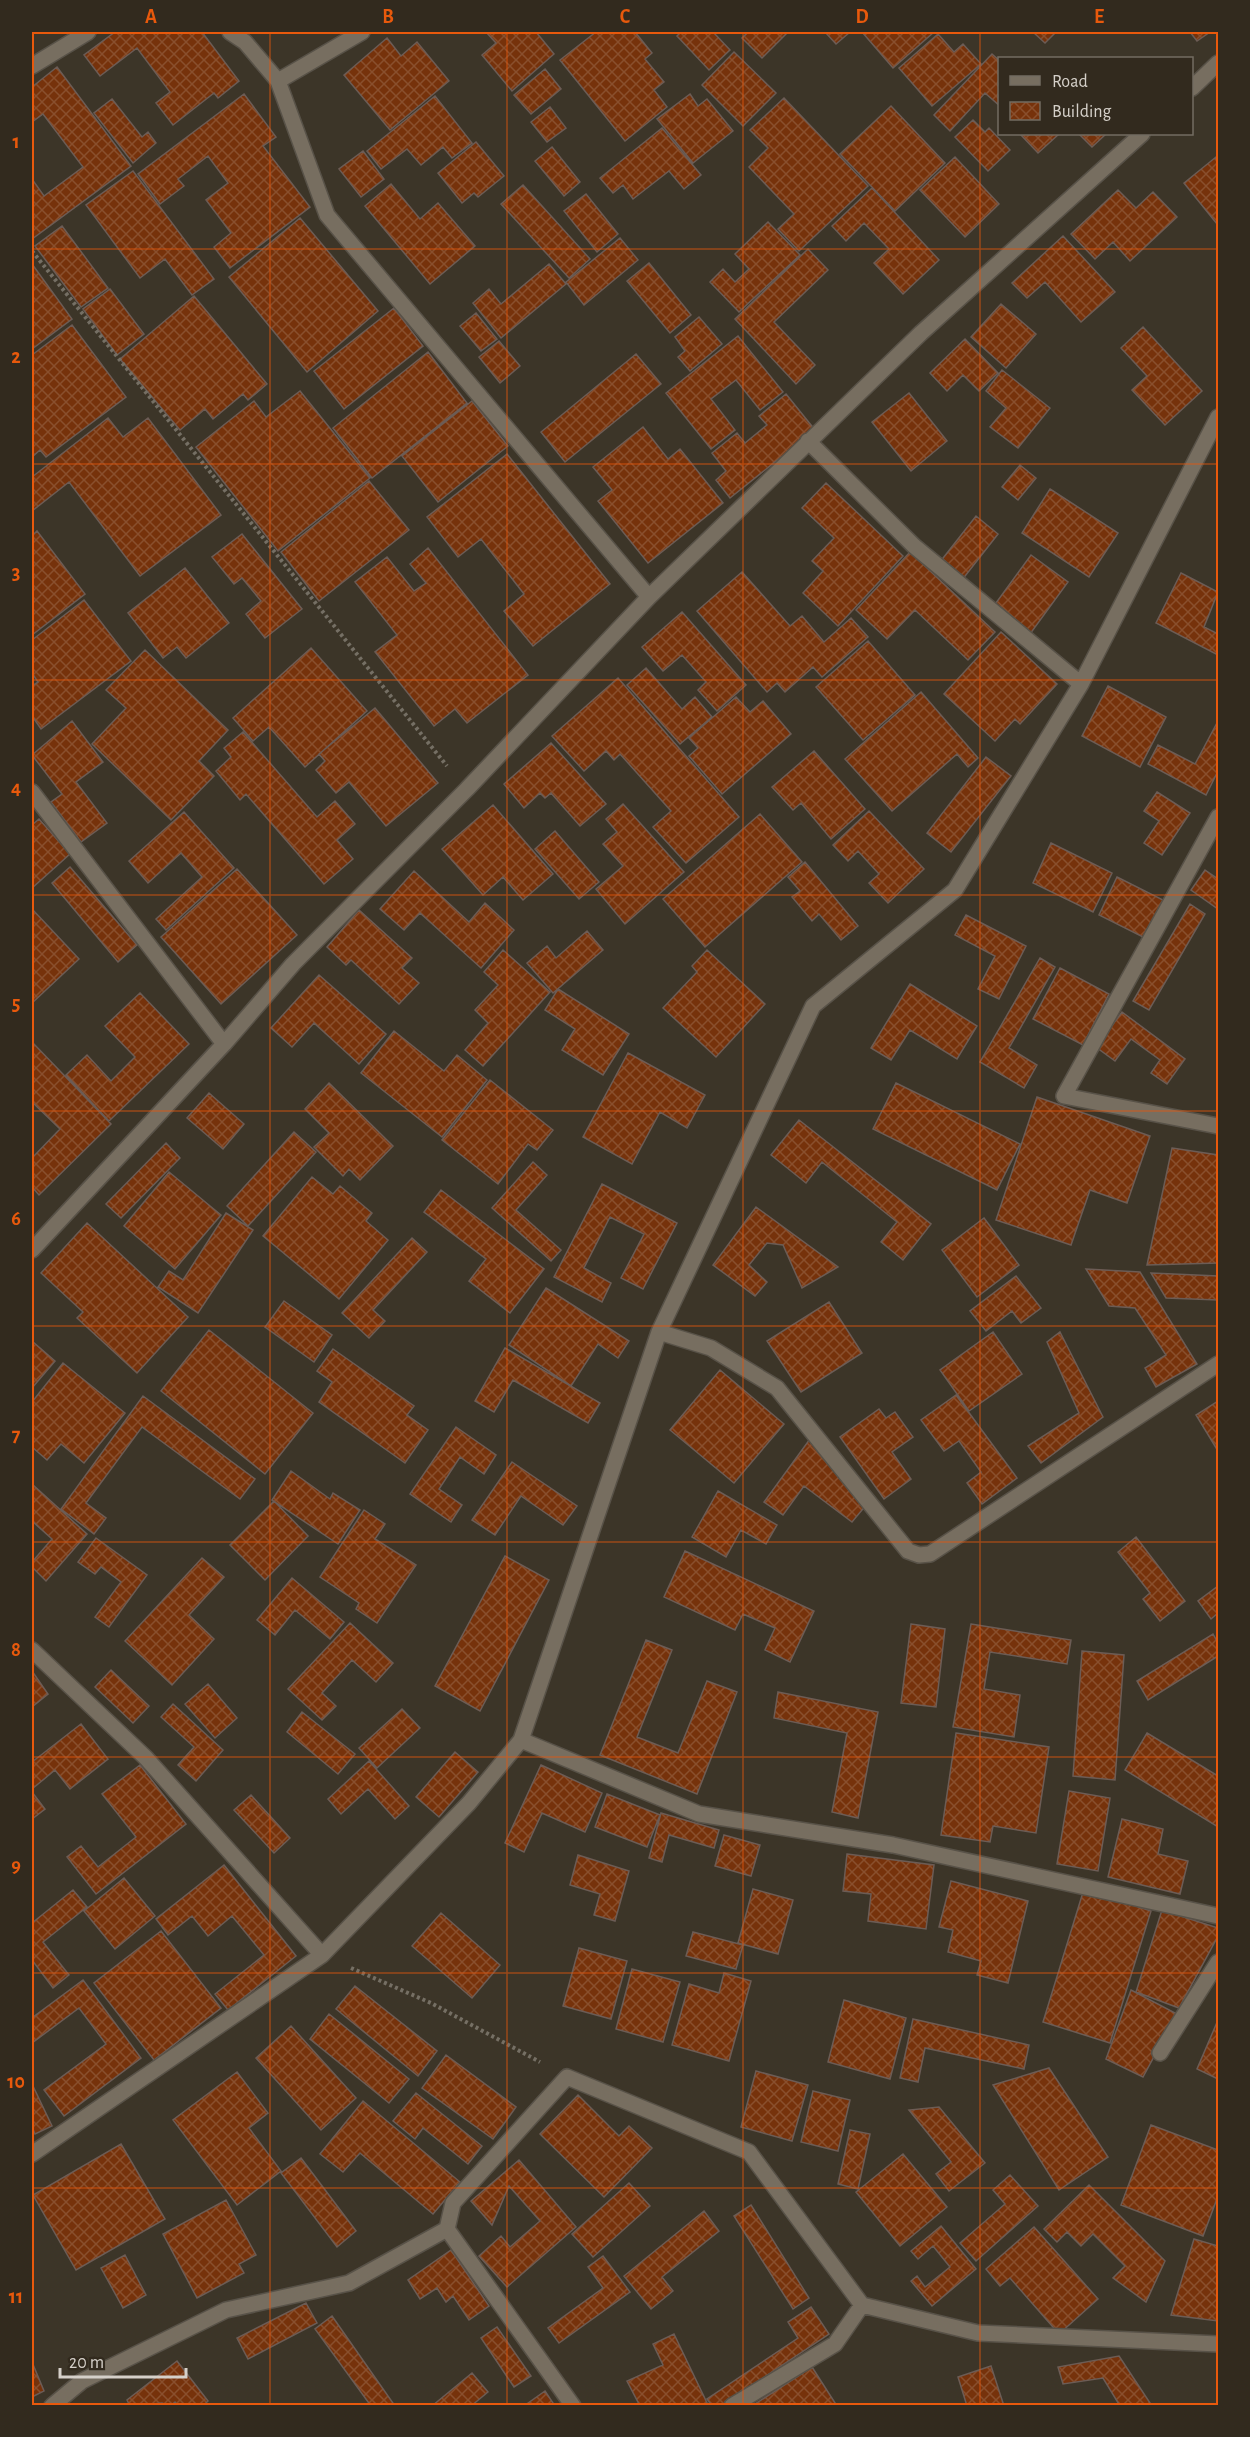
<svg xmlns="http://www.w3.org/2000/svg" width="1250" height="2437" font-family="'Alegreya Sans',sans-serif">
<defs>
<pattern id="building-cross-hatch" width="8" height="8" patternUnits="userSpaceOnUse" patternTransform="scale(1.5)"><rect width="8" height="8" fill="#76320b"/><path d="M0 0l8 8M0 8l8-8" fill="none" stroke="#894f2d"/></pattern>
</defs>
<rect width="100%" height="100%" fill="#3c3528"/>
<path fill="url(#building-cross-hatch)" stroke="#6c5c55" stroke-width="1.5" d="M115,32H202L239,81L218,98L214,93L173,125L156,103L170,92L137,48L100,76L84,55Z
M486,32H536L554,54L512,91L482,55L496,43Z
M596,32H635L652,53L645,59L664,82L654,90L667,107L625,141L560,60Z
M681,32H713L730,50L709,70L677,36Z
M748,32H788L762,58L742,38Z
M825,32H850L836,44Z
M862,32H934L893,68Z
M1033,32H1056L1045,43Z
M1190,32H1210L1197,41Z
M938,34L954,52L963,44L981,64L932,106L899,68Z
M387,38L401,56L417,42L449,81L390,130L344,75Z
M734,52L776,93L743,126L702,85Z
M992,54L1000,61V106L985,93L950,131L934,115Z
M57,67L131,166L32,239V179L44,196L83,167L43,114L32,122V87Z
M545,69L561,89L531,114L514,95Z
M244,94L276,137L263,146L310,207L230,268L214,247L231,233L206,200L228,183L208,156L178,179L184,186L160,204L138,174Z
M690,94L698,106L707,99L733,131L693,163L657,119Z
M435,96L472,143L452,158L443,147L421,165L407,149L381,169L367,151Z
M784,98L868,186L799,251L778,229L794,214L749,167L768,148L750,130Z
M112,99L142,137L148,132L156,143L133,163L94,113Z
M891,106L945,163L895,211L840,154Z
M550,107L566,128L547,142L531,122Z
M973,120L985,132L989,128L1010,150L988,171L955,137Z
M662,128L701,175L684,189L669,171L633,199L623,185L613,193L600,178Z
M1020,134H1059L1038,153Z
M1079,134H1106L1092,147Z
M476,142L504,176L478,197L474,193L462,203L438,173Z
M552,147L580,182L564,196L535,161Z
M363,151L384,179L361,197L339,169Z
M955,157L999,204L965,237L920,190Z
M1216,157L1218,160L1217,224L1184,183Z
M133,171L214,279L192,295L165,259L140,278L86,205Z
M391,184L420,219L438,203L475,246L430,284L365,206Z
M523,185L590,259L569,278L501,204Z
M872,188L939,260L903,294L874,263L889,249L864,223L846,241L832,226Z
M1118,190L1136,208L1153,192L1177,217L1130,261L1113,242L1095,259L1071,234Z
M586,194L618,234L597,252L564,211Z
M300,218L378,311L307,372L229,277Z
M768,222L800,255L739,312L710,282L723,269L735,282L749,269L735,254Z
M62,226L108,288L81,307L35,246Z
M1063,236L1115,292L1081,322L1045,282L1027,298L1012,283Z
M620,238L638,260L584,305L566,282Z
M808,249L828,270L774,322L815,365L796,384L735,319Z
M649,263L691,315L670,333L627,281Z
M32,264L72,319L32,349Z
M549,264L566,284L501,338L473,303L489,289L501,304Z
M110,289L144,334L117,355L83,309Z
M194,296L267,384L248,400L243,394L213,419L205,409L180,430L120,359Z
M1001,304L1036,334L1006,368L971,337Z
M394,308L423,346L344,409L314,371Z
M476,313L497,339L481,351L460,326Z
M699,317L722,344L690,371L678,357L685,351L675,337Z
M72,325L126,397L46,457L40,450L32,457V355Z
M1143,327L1202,391L1165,425L1132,390L1147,376L1121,348Z
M738,336L783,392L760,410L736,380L711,399L735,430L711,449L666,393Z
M965,339L998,373L979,391L963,375L947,391L930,373Z
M499,341L520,366L500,383L479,357Z
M428,352L467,403L372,478L333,428Z
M636,354L661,384L565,462L541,432Z
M1002,370L1050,408L1018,448L990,427L1006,408L986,391Z
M300,391L370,478L278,551L196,447L254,401L266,417Z
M909,393L947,441L911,471L872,422Z
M786,394L815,430L730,498L716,480L726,471L712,453L737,433L745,443L767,425L759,416Z
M472,401L508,446L438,502L402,456Z
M108,418L123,437L148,418L221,515L140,576L69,482L32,511V477Z
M643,427L668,459L680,449L723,503L648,563L598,501L612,490L593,467Z
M507,454L610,584L533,646L504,611L524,594L481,539L458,557L427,517Z
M1020,465L1036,478L1018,500L1002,487Z
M369,481L409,530L319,601L281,552Z
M826,483L903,556L838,626L803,593L823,571L812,561L834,538L802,508Z
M1050,489L1118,533L1089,577L1022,533Z
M976,516L998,534L962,580L940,562Z
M37,531L85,594L32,635V536Z
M242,534L302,609L265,638L246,614L261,601L242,578L234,584L212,557Z
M428,548L528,675L467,723L455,709L434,726L375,652L397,635L355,582L387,557L414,591L426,583L410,564Z
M910,552L995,632L968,660L915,610L887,639L856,610Z
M1031,555L1068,582L1030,634L993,607Z
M185,568L229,623L186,658L177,647L163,658L128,613Z
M742,572L790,626L802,616L824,642L851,618L868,637L822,677L813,667L785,692L777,683L767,692L697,611Z
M1181,573L1218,592L1204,627L1218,634V655L1156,623Z
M84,600L131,661L41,729L32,716V686L38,682L32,673V640Z
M682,612L746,685L717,711L698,690L706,682L682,655L663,671L642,647Z
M1001,632L1057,684L1020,724L1015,719L995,741L944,694Z
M868,641L915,695L863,740L816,687Z
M311,648L367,711L305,767L269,727L253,741L233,718Z
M145,650L228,730L199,761L214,776L171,820L92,744L126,708L106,690Z
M646,668L682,709L695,697L712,717L680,744L627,685Z
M618,678L739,817L686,863L653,827L671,811L620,754L614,760L606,751L584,771L552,736Z
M1108,686L1166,717L1140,767L1082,736Z
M921,692L978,758L968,767L957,754L892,811L845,759Z
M736,697L750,712L763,701L791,734L722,794L689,756L698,748L689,738Z
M375,708L438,783L386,826L349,782L336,793L316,770L325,761L319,754Z
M72,721L103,762L76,782L107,823L81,842L51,802L62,794L32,755Z
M1218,721V771L1206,795L1148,764L1158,745L1195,764Z
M243,732L317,817L335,801L355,824L337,840L353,859L324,884L246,794L240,800L216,771L231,757L224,748Z
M551,743L606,804L580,826L551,793L545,798L540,793L524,808L504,784Z
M814,751L865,809L831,839L801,803L793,810L772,787Z
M986,757L1011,776L951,852L927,833Z
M1157,792L1190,813L1162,855L1144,843L1159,821L1144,811Z
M623,804L684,872L625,924L596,889L623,866L603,844L617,832L606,819Z
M493,805L553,874L523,900L503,877L483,895L442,849Z
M869,811L924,869L888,903L869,883L879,874L858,851L848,861L833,845Z
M184,812L234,868L166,930L156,919L202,877L181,853L148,883L129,861Z
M760,814L802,862L705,947L663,899Z
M39,819L70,854L32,888V825Z
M555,831L599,882L579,899L535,849Z
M1051,843L1112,873L1093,912L1033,883Z
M805,862L858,926L841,940L819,914L812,921L792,897L800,891L788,877Z
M70,867L137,945L118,962L52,883Z
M237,869L297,935L221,1004L161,937Z
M1205,870L1218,879V909L1191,890Z
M414,871L469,922L485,903L514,930L481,968L420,913L404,930L380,909Z
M1117,877L1163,900L1145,938L1099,915Z
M1190,904L1205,914L1149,1010L1133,1001Z
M32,909L79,959L32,1003Z
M359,910L412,958L402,968L419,983L399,1004L351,960L346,965L327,947Z
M966,915L1026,946L999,999L978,989L995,956L955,935Z
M587,931L603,950L553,993L527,963L547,946L556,958Z
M503,950L550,992L483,1066L465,1050L488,1023L475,1010L498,985L484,972Z
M707,950L765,1004L716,1057L663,1008L697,972L692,966Z
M1040,958L1055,967L1009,1048L1037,1065L1024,1088L980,1062Z
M1060,968L1109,994L1083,1045L1033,1019Z
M319,975L386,1034L359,1064L314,1023L292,1047L271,1028Z
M910,984L977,1026L957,1059L910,1030L891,1060L871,1048Z
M558,989L629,1034L603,1075L562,1050L575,1029L545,1010Z
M140,993L189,1044L109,1121L66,1075L87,1055L111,1081L135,1057L105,1026Z
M1122,1012L1185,1059L1167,1084L1151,1073L1160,1060L1131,1039L1115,1061L1096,1047Z
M394,1031L444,1071L457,1055L487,1080L442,1137L361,1073Z
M32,1042L111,1124L39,1195L32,1187V1158L60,1129L32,1102Z
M628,1053L705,1095L687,1128L660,1112L632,1164L583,1137Z
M490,1080L553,1130L537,1150L528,1144L498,1184L442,1140Z
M329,1083L393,1146L360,1180L349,1169L343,1176L314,1147L329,1133L305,1109Z
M896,1083L1020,1144L997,1190L873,1129Z
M209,1093L244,1124L223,1149L187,1118Z
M1037,1097L1150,1136L1127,1203L1090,1190L1071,1245L996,1220Z
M799,1120L931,1224L903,1260L881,1242L897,1222L822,1162L806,1183L771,1155Z
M294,1132L316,1152L248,1226L227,1206Z
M166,1143L180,1158L121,1218L106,1204Z
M1172,1148L1218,1155V1263L1147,1265Z
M533,1162L547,1175L516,1210L561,1250L551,1261L492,1208Z
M169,1172L221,1215L175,1269L124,1226Z
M312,1177L333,1194L340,1186L372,1213L366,1221L388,1240L339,1299L263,1236Z
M602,1184L677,1223L643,1289L621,1278L644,1234L610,1217L584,1268L611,1283L602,1302L554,1277Z
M441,1190L544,1269L510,1313L469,1281L486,1259L424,1212Z
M756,1207L838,1267L802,1288L783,1245L767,1243L749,1265L767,1282L755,1296L713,1265Z
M226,1213L253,1230L198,1313L158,1287L169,1271L183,1280Z
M984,1218L1019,1265L977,1297L942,1250Z
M87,1223L188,1317L137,1373L77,1318L83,1312L41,1273Z
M412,1238L427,1252L373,1310L385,1321L369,1338L342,1313Z
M1086,1269L1140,1272L1197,1364L1156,1387L1145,1368L1166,1355L1135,1308L1109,1306Z
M1151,1273L1218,1276V1300L1166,1298Z
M1016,1276L1041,1308L1021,1323L1012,1311L986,1331L970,1311Z
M546,1288L629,1341L618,1358L598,1344L571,1386L509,1345Z
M284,1301L332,1335L314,1362L265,1327Z
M829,1302L862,1353L801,1392L767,1341Z
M209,1330L313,1413L265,1474L161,1391Z
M993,1332L1022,1374L969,1411L940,1370Z
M1060,1332L1103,1417L1041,1463L1028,1446L1079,1413L1047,1342Z
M32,1341L55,1361L32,1388Z
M505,1348L600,1403L588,1423L513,1380L494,1412L475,1401Z
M333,1349L414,1406L407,1415L428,1430L405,1463L319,1402L332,1382L317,1371Z
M63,1363L125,1413L84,1463L61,1444L47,1460L32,1447V1402Z
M720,1370L784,1424L734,1483L670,1430Z
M956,1395L1017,1478L982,1504L967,1483L981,1472L959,1441L944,1451L921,1420Z
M143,1396L255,1479L240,1499L142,1427L86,1503L106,1518L94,1534L61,1509Z
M1218,1401V1451L1196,1415Z
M879,1409L886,1418L895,1412L913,1437L892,1452L911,1479L884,1499L840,1437Z
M456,1427L496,1455L484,1474L460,1457L439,1489L462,1505L451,1522L410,1494Z
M810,1439L867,1504L852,1522L804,1486L783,1515L764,1502Z
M512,1462L577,1506L563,1525L521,1496L495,1535L472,1520Z
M291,1471L330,1499L333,1493L360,1510L338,1544L272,1500Z
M32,1484L87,1534L46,1581L32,1567V1562L52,1539L32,1521Z
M718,1491L777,1525L766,1544L741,1530L726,1557L692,1537Z
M274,1501L308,1536L265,1580L230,1545Z
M364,1510L385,1524L375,1539L416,1565L377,1623L356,1609L359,1603L320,1577Z
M1136,1537L1185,1601L1160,1621L1143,1599L1150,1593L1118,1552Z
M96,1538L147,1575L109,1627L95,1617L121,1582L101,1567L95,1574L78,1562Z
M685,1551L814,1611L790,1662L765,1650L775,1628L743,1614L735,1630L664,1597Z
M505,1556L549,1580L480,1711L435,1686Z
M202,1558L224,1577L189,1615L214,1639L172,1685L125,1641Z
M292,1578L344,1622L330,1639L295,1610L275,1635L257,1620Z
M1218,1586V1613L1211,1619L1198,1601Z
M350,1623L393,1663L376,1682L352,1660L322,1693L336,1706L322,1720L288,1689Z
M911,1624L945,1629L936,1707L901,1703Z
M971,1624L1071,1640L1067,1664L990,1652L984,1689L1020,1695L1014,1737L953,1727Z
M1213,1634L1218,1643V1656L1148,1700L1137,1681Z
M646,1640L672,1650L637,1737L678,1753L707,1681L737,1692L697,1794L600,1755Z
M1082,1651L1124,1655L1115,1780L1073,1776Z
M111,1670L149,1706L133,1723L95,1687Z
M32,1671L48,1694L32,1707Z
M208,1684L237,1718L215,1738L185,1704Z
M778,1692L878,1712L858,1818L832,1812L847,1733L774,1718Z
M173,1704L223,1750L196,1781L178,1765L194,1747L161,1717Z
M402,1709L420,1728L377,1768L359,1748Z
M302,1712L355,1754L338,1774L287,1732Z
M81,1724L108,1759L70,1789L55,1770L32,1789V1762Z
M956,1733L1049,1747L1036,1833L993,1826L990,1842L941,1835Z
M1147,1733L1218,1776V1827L1125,1770Z
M455,1752L478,1772L439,1817L416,1797Z
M369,1761L409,1806L395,1819L368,1789L341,1814L328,1799Z
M140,1765L186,1824L96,1894L67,1857L81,1846L98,1867L136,1837L102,1794Z
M541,1765L602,1793L585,1832L542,1813L524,1852L505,1843Z
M1069,1791L1110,1798L1098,1871L1057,1864Z
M32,1792L45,1809L32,1819Z
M607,1794L660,1815L647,1847L595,1827Z
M251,1795L290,1838L274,1853L234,1810Z
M661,1813L719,1830L714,1848L669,1835L662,1862L649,1858Z
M1122,1819L1163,1829L1158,1854L1188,1861L1180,1894L1108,1877Z
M724,1835L760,1845L751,1876L715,1866Z
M847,1854L934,1865L926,1929L868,1921L871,1894L843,1891Z
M578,1855L629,1871L615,1921L594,1915L600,1894L570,1885Z
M224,1865L296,1956L228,2010L215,1994L264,1955L232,1916L208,1936L192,1916L168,1935L156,1919Z
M124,1878L155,1916L115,1949L84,1911Z
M951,1881L1028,1901L1008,1983L977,1975L981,1961L948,1952L953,1930L939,1927Z
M753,1889L793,1900L778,1954L738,1943Z
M1084,1889L1151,1911L1110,2043L1043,2022Z
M73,1890L87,1907L43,1942L69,1975L53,1988L32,1960V1923Z
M1162,1910L1218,1928V1936L1179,2008L1136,1992Z
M441,1913L500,1965L472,1998L412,1946Z
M161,1931L221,2008L154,2060L94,1983Z
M693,1932L743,1945L736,1969L686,1956Z
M579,1948L627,1961L611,2019L563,2006Z
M632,1969L680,1982L663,2042L616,2029Z
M724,1973L751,1981L729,2061L672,2045L689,1984L719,1993Z
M83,1980L141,2058L64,2116L44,2090L106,2044L79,2008L32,2043V2018Z
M355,1986L437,2051L418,2076L336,2009Z
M1131,1990L1177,2014L1143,2077L1106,2059Z
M844,2000L906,2018L890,2079L828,2062Z
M329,2014L409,2079L389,2103L310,2039Z
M913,2019L1029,2045L1024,2069L925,2048L918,2082L900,2078Z
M1218,2020V2079L1197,2069Z
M291,2026L356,2098L321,2130L256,2058Z
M446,2055L516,2107L493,2139L422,2088Z
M1049,2068L1108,2157L1059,2190L993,2085Z
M756,2071L808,2085L792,2141L741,2127Z
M237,2072L268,2113L249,2128L281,2171L237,2205L173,2120Z
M32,2084L52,2126L35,2134L32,2127Z
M813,2091L850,2100L838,2151L801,2142Z
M416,2093L482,2146L468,2164L423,2128L415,2139L393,2121Z
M578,2095L619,2136L629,2126L652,2148L604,2197L540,2134Z
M363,2101L460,2182L433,2214L360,2153L343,2172L320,2154Z
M939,2107L985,2163L949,2191L936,2174L951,2162L909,2110Z
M1151,2125L1218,2150V2196L1203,2236L1121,2205Z
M850,2130L870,2134L858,2189L838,2184Z
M121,2144L165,2219L76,2270L33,2195Z
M903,2154L947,2207L900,2246L856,2192Z
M301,2158L356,2231L337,2247L281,2173Z
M519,2160L576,2227L507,2287L479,2256L501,2236L510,2247L540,2221L509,2186L492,2225L471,2201Z
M1010,2175L1038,2206L976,2261L960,2243L1005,2204L993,2190Z
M629,2183L650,2206L593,2257L572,2234Z
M1089,2185L1165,2261L1146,2302L1113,2278L1125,2266L1093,2234L1081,2246L1067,2232L1057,2242L1044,2229Z
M226,2200L256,2255L239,2264L244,2273L197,2298L163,2234Z
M751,2205L809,2298L793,2309L734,2216Z
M704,2211L719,2231L662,2277L673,2291L651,2309L624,2276Z
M941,2226L976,2269L932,2306L911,2281L917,2276L925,2287L950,2267L933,2246L918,2259L911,2251Z
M1034,2227L1098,2299L1059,2334L1010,2278L1000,2286L986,2269Z
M1194,2239L1218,2246V2321L1171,2315Z
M451,2250L489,2306L469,2320L453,2296L446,2302L437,2288L420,2299L408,2280Z
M125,2255L146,2295L123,2308L101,2268Z
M603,2256L630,2292L559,2343L548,2328L603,2288L588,2267Z
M306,2303L317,2323L248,2359L237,2338Z
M811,2307L829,2334L721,2406H712L707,2399L798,2338L788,2322Z
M332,2316L395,2406H371L315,2329Z
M497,2327L531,2376L514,2387L481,2338Z
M674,2334L708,2405V2406H640L627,2381L663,2365L653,2344Z
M1119,2356L1152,2406H1120L1103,2378L1063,2384L1058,2367Z
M177,2361L208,2401L203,2406H178L175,2402L170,2406L162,2403L130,2406L127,2400Z
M32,2362L44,2391L32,2397Z
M991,2366L1004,2406H967L958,2377Z
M812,2367L837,2406H752Z
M472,2373L488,2392L471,2406H432Z
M545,2391L555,2406H524Z"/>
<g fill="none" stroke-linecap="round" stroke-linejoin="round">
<defs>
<path id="minor" d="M230,32L245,42L278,81L327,215L649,597
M32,66L88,32
M278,81L362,32
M1192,88L1218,63
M808,441L914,546L1081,684
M32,792L224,1044
M1218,817L1064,1096L1218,1126
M32,1250L224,1044L293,964L467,789L649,597L921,333L1142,134
M659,1332L711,1348L777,1388L908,1551L919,1555L930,1554L1218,1364
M32,1650L146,1758L322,1955
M521,1740L699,1814L893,1845L1218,1916
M1160,2053L1218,1962
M32,2154L322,1955L469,1803L521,1740L659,1332L813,1006L955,890L1081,684L1218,417
M447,2229L573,2406
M52,2406L82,2381L226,2310L349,2283L447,2229L453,2203L567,2077L749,2152L862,2305L978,2333L1218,2344
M732,2406L835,2344L862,2305"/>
</defs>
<use href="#minor" stroke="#585248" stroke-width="18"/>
<path stroke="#756f64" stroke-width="4" stroke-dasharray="3 3" stroke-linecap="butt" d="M32,251L447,766
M351,1968L431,2003L540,2062"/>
<use href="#minor" stroke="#776e60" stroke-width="15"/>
</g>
<path fill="none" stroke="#e8590c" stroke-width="1.5" stroke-opacity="0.55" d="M270,32V2406M507,32V2406M743,32V2406M980,32V2406M32,249H1218M32,464H1218M32,680H1218M32,895H1218M32,1111H1218M32,1326H1218M32,1542H1218M32,1757H1218M32,1973H1218M32,2188H1218"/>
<rect width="1250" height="2437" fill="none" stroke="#322a1e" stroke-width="66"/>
<rect x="998" y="57" width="195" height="78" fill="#322a1e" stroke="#736c62" stroke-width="1.5"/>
<rect x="1010" y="76" width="30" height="9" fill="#776e60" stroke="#736c62" stroke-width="1.5"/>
<text x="1052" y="87" font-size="18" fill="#d5d0c9">Road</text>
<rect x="1010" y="102" width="30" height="18" fill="url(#building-cross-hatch)" stroke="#736c62" stroke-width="1.5"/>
<text x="1052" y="117" font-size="18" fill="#d5d0c9">Building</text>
<path d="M60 2368v9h126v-9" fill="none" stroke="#d5d0c9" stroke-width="3"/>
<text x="69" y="2368" font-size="18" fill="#d5d0c9" stroke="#322a1e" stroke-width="4.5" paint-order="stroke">20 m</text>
<rect x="33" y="33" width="1184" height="2371" fill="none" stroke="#e8590c" stroke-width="2"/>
<g font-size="20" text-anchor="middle" font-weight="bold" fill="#e8590c">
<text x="151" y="23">A</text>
<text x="388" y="23">B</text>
<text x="625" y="23">C</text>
<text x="862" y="23">D</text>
<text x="1099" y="23">E</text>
<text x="16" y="148">1</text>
<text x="16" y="363">2</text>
<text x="16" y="579">3</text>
<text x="16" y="794">4</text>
<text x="16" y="1010">5</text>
<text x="16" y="1225">6</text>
<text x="16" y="1441">7</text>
<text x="16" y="1656">8</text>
<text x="16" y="1872">9</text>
<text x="16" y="2088">10</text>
<text x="16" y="2303">11</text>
</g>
</svg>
